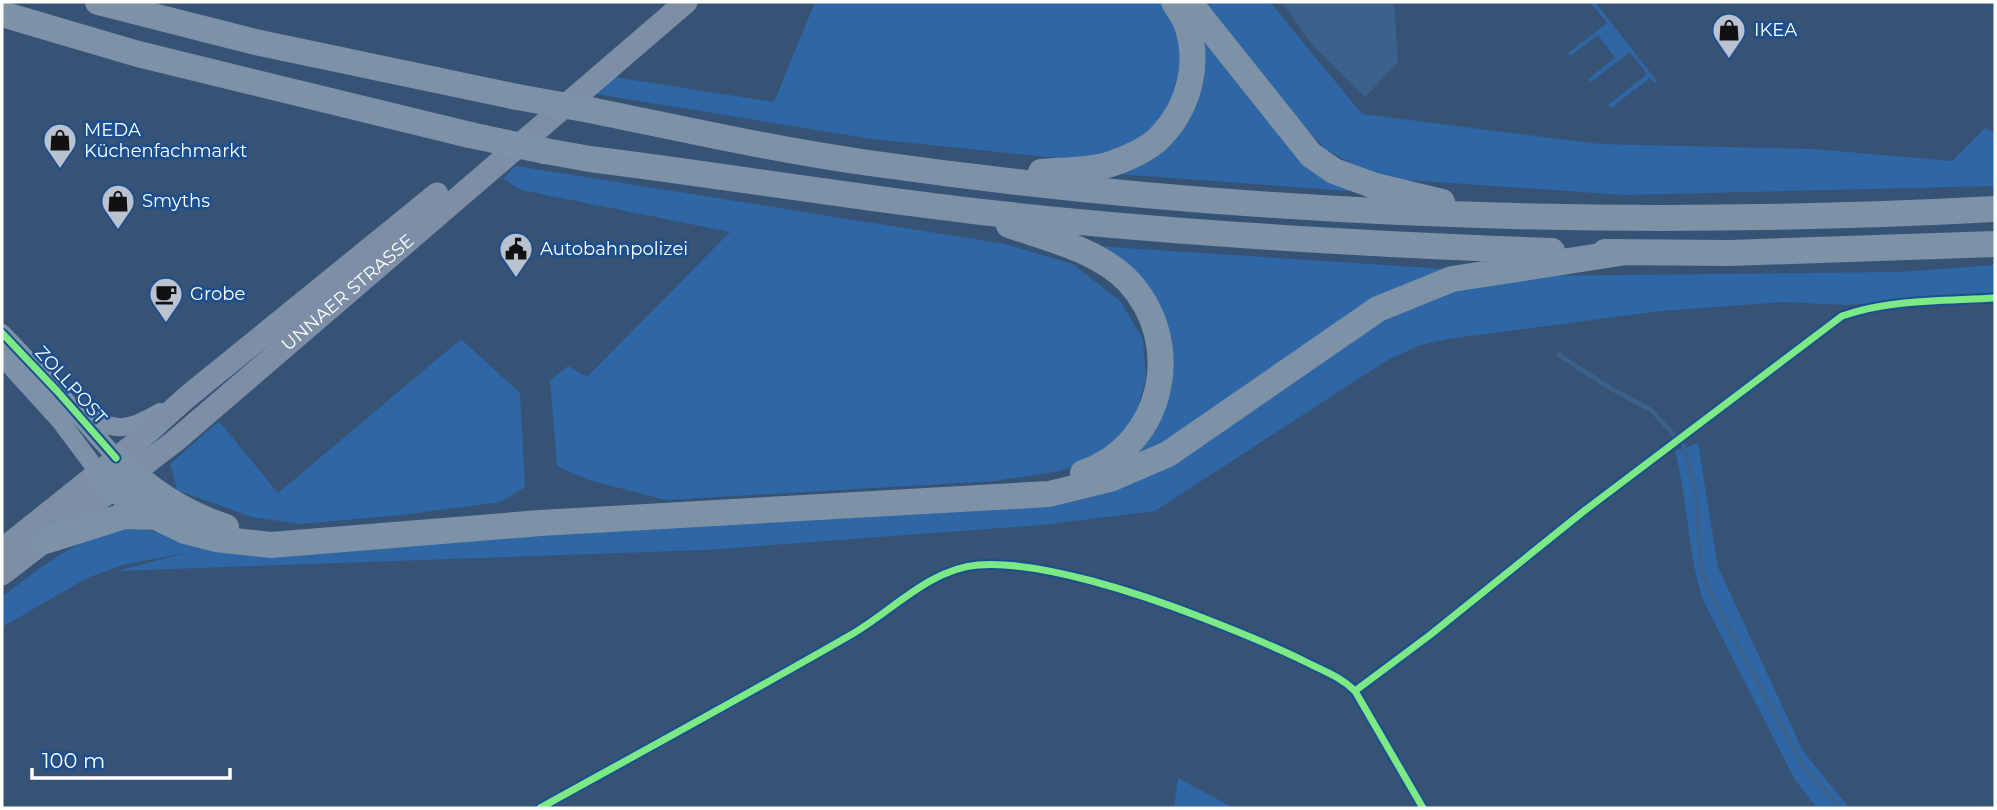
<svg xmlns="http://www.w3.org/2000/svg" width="1997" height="810" font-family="Montserrat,sans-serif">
<rect width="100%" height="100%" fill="#365274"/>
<path fill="#2f66a5" d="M815,2H1161L1178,29L1182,79L1162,124L1121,152L1067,159L872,139L596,94L614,77L774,102Z
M1199,2H1270L1362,114L1600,144L1814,149L1952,161L1985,128L1995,134V186L1624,195L1379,178L1325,149L1257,74Z
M1590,2H1595L1657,81L1655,84L1650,78L1611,108L1608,105L1647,74L1630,52L1591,82L1588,79L1615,58L1598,35L1570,56L1568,53L1607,23Z
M1196,27L1349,184V191L1117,174L1168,140Z
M516,166L1005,244L1073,264L1120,301L1143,339L1146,377L1134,421L1105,452L1061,471L995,481L666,500L588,480L557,466L550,380L568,366L587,377L730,232L521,190L503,179Z
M1095,246L1447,269L1131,463L1161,332Z
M1995,265V295L1846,305L1782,302L1661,311L1448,339L1418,346L1386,361L1155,511L1042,525L706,550L117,571L185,553L122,565L87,578L2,627V597C34,572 78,537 119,530C141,527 163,533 184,537L1133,482L1384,319L1453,290L1528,276L1899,272Z
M461,339L520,393L525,487L501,502L402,515L300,524L252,517L177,490L170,464L219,421L278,493Z
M1698,443L1718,567L1803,751L1849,808H1817L1795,780L1703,600C1687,551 1688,500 1675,451Z
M1178,778L1234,808H1174Z"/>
<path fill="#3b618d" d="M1282,2H1394L1398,62L1365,97L1313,46Z"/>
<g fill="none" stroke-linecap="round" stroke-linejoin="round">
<path stroke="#3b618d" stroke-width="4.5" d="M1559,355L1610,388L1651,410L1684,446L1696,494L1701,568L1713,599L1803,766L1840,808"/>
<path stroke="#7d92a8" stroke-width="18" d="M2,333L58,392L116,458
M2,357L61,422L99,473
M84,413C115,434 129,430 160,412"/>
<g stroke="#7d8ea7" stroke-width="23">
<path d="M2,550L137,442L187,397L437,194"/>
<path id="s1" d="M2,574L175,441L686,2"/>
</g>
<path stroke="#7e92a7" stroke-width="26" d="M98,2L255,42L517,97
M1189,2L1311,155L1334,171L1375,186L1442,202
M2,14L138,54L470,135
M590,110C683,129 776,150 869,163C1242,216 1620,229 1995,209
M545,151L590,159C718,175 845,196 973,211C1165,233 1358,244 1552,251
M1041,172C1063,170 1090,171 1111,164C1128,158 1150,149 1162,135C1189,106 1200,64 1187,25C1184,17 1178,9 1174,2
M1009,225C1049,239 1098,250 1128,281C1186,343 1164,445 1083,473
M1605,252L1730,253L1995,244
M116,458C149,490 183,513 226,527
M99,473L114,489L131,500L156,517L185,531L216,539L271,545L540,523L1049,494L1110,479L1168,454L1378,309L1452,279L1620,253
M45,541L124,516L156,517"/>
<path stroke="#7e92a7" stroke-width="26" d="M517,97L590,110
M470,135L545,151"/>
<defs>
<path id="cycleway" d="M2,333L58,392L116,458
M1355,691L1430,635L1584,511L1842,316C1891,299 1944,301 1995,298
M540,808C645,750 750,693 854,633C893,610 930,569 978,565C1041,560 1144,595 1203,618C1239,632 1275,646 1310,664C1326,672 1342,678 1355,691L1423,808"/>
</defs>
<use href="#cycleway" stroke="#1b4f8f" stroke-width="11"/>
<use href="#cycleway" stroke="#7ce984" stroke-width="7"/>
</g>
<defs>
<symbol id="shop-pin" viewBox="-11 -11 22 30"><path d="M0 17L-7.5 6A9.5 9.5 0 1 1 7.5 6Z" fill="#b9c2ce" stroke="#1b4f8f"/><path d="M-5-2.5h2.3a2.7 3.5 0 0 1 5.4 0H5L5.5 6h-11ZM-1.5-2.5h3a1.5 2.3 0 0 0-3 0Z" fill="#111"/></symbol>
<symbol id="civic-pin" viewBox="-11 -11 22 30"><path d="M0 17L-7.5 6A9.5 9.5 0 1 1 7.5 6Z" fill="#b9c2ce" stroke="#1b4f8f"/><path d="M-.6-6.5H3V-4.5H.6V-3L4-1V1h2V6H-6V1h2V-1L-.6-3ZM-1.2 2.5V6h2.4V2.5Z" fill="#111"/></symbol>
<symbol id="cafe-pin" viewBox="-11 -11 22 30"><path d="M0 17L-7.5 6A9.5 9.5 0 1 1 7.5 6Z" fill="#b9c2ce" stroke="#1b4f8f"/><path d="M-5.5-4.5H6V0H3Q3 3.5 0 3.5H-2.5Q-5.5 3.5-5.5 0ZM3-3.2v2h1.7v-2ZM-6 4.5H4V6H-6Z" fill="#111"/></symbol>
</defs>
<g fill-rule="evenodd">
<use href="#shop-pin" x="1710" y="11" width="38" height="52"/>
<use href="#shop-pin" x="41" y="121" width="38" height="52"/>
<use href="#shop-pin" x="99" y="182" width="38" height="52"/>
<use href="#civic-pin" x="497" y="230" width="38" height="52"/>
<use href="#cafe-pin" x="147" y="275" width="38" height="52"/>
</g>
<g text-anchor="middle" stroke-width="5" stroke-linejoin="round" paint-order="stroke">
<g font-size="18" fill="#fff" stroke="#1b4f8f" text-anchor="start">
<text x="1754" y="36">IKEA</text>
<text x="84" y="136">MEDA<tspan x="84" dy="21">Küchenfachmarkt</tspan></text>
<text x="142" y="207">Smyths</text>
<text x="540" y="255">Autobahnpolizei</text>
<text x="190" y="300">Grobe</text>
</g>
<g font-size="18" fill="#fff" stroke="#1b4f8f">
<text dy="6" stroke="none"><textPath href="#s1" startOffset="446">UNNAER STRASSE</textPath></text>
<text transform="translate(71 385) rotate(48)" y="6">ZOLLPOST</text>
</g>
</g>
<rect width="1997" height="810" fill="none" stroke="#ffffff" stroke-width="7"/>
<path d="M32 768v10h198v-10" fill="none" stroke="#ffffff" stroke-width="3.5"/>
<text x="42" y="768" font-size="21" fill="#ffffff" stroke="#1b4f8f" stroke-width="5" paint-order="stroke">100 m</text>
</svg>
